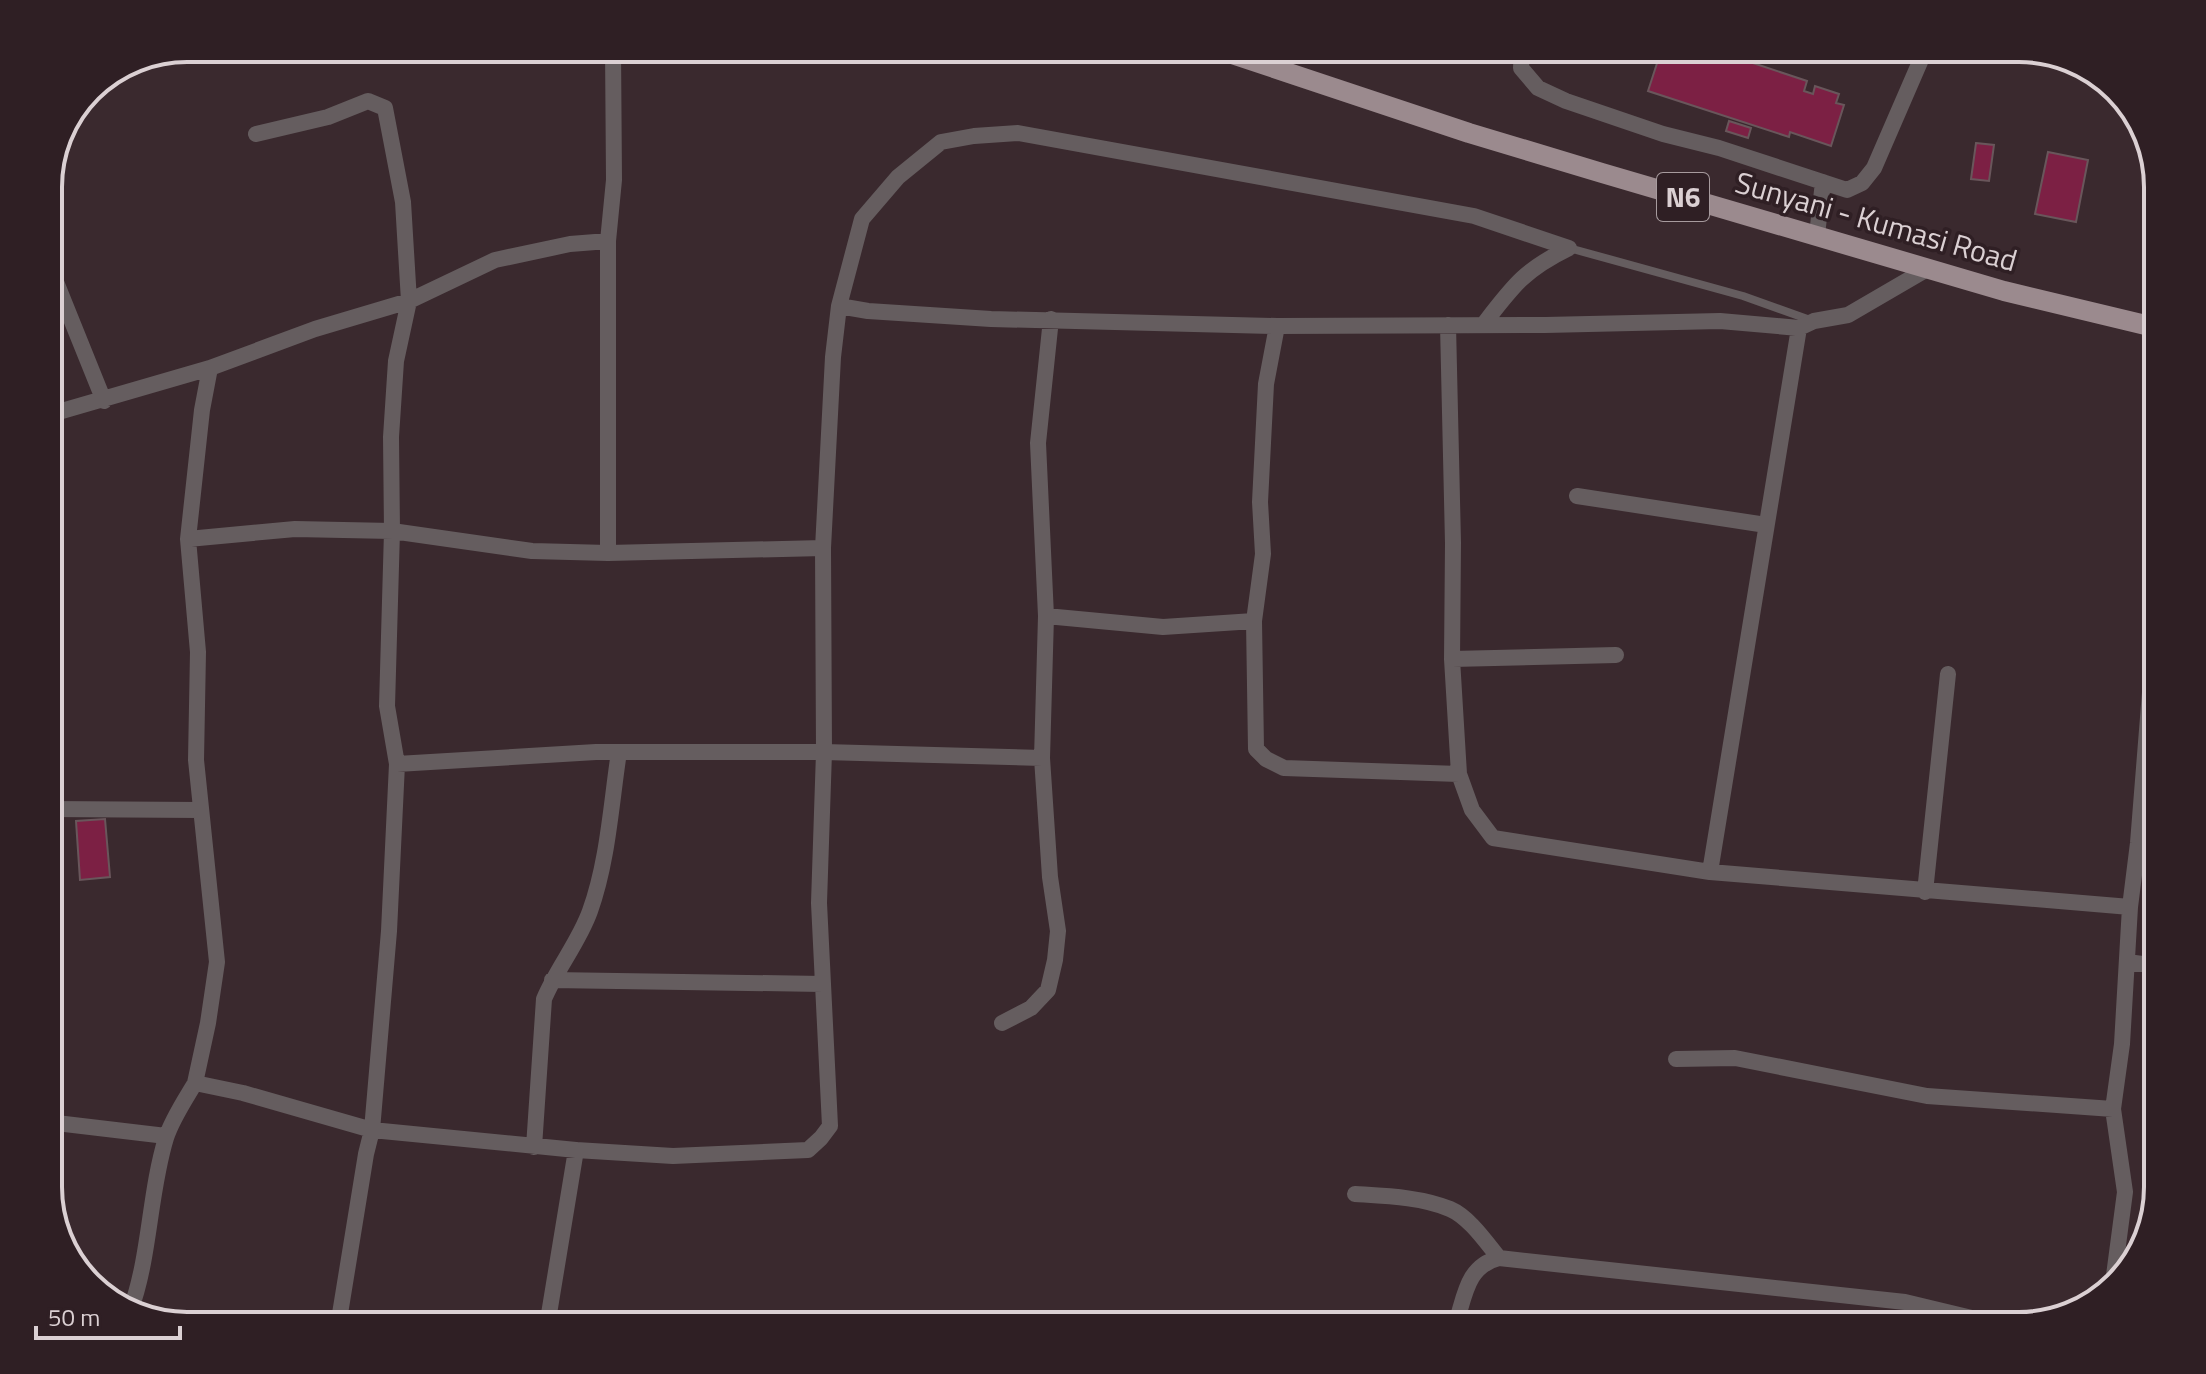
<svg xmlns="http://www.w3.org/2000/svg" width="2206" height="1374" font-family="'Titillium Web',sans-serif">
<rect width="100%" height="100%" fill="#3a292e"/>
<path fill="#7c2044" stroke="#69565b" stroke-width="2" d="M1662,48H1751L1747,61L1807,81L1804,91L1813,94L1815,86L1839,94L1836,103L1844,105L1831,146L1790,132L1789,137L1648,91Z
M1729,121L1751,128L1748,138L1726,131Z
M1976,143L1994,145L1989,181L1971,179Z
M2048,152L2088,160L2076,222L2035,214Z
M105,819L110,877L80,880L76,821Z"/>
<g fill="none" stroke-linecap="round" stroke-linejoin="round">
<path stroke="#655d5f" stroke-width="8" d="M1569,248L1743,296L1813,321"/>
<path stroke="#655d5f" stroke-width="16" d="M1522,48L1521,68L1538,88L1566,101L1663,134L1719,148L1847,190L1862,183L1874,168L1926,48
M1817,235L1823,182
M48,262L104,401
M839,306L862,219L898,177L941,142L974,136L1018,133L1474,216L1569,248C1524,270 1513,286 1483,325
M1448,325L1453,543L1452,659L1459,774L1472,810L1493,838L1710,872L2130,907
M210,368L202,410L188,539L198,652L196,760L217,962L208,1023L195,1083L243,1093L372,1130L576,1150L673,1156L808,1150L821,1138L830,1126L819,903L824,752L823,548L608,553L532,551L392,531L391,437L396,361L409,301L495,260L570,244L608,241
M48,415L210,368L315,329L409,301L403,202L385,108L368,101L328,117L256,134
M1577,496L1766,525
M188,539L295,529L392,531L387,706L397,764L389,931L372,1130L366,1154L338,1326
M823,548L833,357L839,306L868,311L991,319L1277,326L1545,325L1720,321L1799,328L1814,321L1848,315L1927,269
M608,553V241L614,180L613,48
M1046,616L1163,627L1254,621L1263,554L1260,502L1266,384L1277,326
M1254,621L1256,749L1266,759L1284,768L1459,774
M1452,659L1616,655
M397,764L596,752H824L1042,758
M48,809L200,810
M1710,872L1799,328
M1925,892L1948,674
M2127,962L2158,966
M552,980L823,984
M1002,1023L1031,1008L1048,990L1055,960L1058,931L1050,877L1042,758L1046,616L1038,443L1051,319
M1676,1059L1735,1058L1927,1096L2113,1109
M48,1122L166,1136
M534,1147L544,999C557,968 579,942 590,911C608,861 611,804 619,752
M1355,1194C1386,1196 1421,1197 1450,1209C1469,1217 1486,1242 1499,1258
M2113,1283L2125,1192L2113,1109L2122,1044L2130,907L2138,843L2158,592
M130,1311C150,1259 149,1193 166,1138C172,1119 185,1100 195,1083
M547,1326L576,1150
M1455,1326C1465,1297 1466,1266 1499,1258L1905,1302L2005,1326"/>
<path stroke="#9b8a8e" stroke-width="20" d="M1214,48L1469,133L1602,173L2004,291L2158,328"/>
</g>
<g text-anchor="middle" stroke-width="7" stroke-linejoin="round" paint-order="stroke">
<rect fill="#2f1f24" stroke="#a79b9e" stroke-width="2" x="1657" y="173" width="52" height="48" rx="6"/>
<g font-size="28" font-weight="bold" fill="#dbd0d3">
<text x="1683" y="207">N6</text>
</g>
<g font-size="30" fill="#dbd0d3" stroke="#2f1f24">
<text transform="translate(1876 222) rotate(16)" y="10">Sunyani - Kumasi Road</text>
</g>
</g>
<path d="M0 0H2206V1374H0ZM187 62H2019A125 125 0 0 1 2144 187V1187A125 125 0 0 1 2019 1312H187A125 125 0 0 1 62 1187V187A125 125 0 0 1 187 62Z" fill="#2f1f24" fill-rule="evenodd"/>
<path fill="none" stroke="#dbd0d3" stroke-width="4" d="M187 62H2019A125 125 0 0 1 2144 187V1187A125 125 0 0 1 2019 1312H187A125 125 0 0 1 62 1187V187A125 125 0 0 1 187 62Z"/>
<path d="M36 1326v12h144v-12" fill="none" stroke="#dbd0d3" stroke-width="4"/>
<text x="48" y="1326" font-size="24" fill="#dbd0d3" stroke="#2f1f24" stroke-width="6" paint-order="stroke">50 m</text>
</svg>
